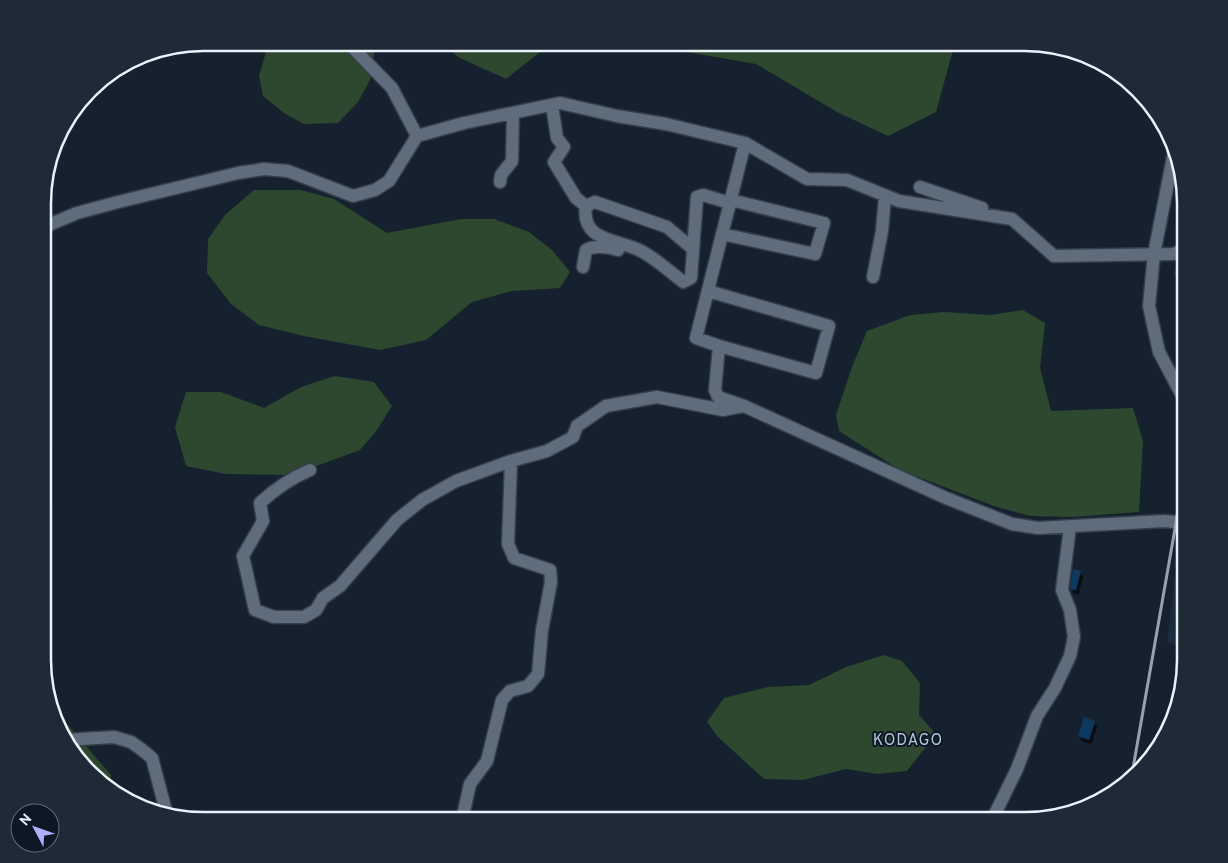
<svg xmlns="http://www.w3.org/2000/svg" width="1228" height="863" font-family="Overpass,sans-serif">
<defs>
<filter id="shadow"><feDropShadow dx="2.5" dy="4.5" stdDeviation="0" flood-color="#0009"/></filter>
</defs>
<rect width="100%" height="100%" fill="#15212e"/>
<path fill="#1b2c3e" d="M1185,547V649L1167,642L1178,553Z"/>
<path fill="#2d482f" d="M270,43H370L375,48L370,80L358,102L338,123L304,124L284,113L263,96L259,76L268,45Z
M440,43H955L936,112L888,136L837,112L756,64L681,51L613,45L591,44L545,48L506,79L460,58Z
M254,190H301L334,199L387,233L461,219H494L529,232L553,251L570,272L560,288L512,291L472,302L426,340L380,350L304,336L259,325L231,304L207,273L208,239L225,215Z
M1023,310L1045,323L1040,368L1051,411L1133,408L1143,441L1139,512L1073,517L1030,516L994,506L900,470L839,431L836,415L852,367L867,331L910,315L944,312L990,315Z
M335,376L374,382L392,406L377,430L360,450L292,475L226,474L186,466L175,427L186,392H221L264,408L301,387Z
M884,655L902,661L920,683L919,715L936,734L907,771L877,774L846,769L803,780L764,779L717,736L707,722L724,698L768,687L809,685L846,667Z
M54,709L111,775V790L106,787L64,740Z"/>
<path fill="#0d375e" filter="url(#shadow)" d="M1183,259L1185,260V266L1183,278L1174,276L1177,261Z
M1073,569L1081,571L1076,590L1070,589Z
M1084,717L1095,721L1089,740L1078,736Z"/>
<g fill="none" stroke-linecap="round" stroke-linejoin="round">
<defs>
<path id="minor" d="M348,43L392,88L417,136
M552,105L557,138L564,147L554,162L576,198L586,206
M745,143L696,338L719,346L715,390L718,397L744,406L946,498L1012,524L1038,528L1164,521L1185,523
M1174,152L1154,254L1149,306L1159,352L1185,401
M500,182L501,175L512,161L513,113
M920,187L982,208V210
M44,227L77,213L118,202L238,173L264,169L288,171L353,196L375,190L389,181L417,136L464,123L560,103L617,116L666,124L745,143L807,179L847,180L899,201L1012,219L1054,256L1173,254L1185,250
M722,234L815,254L824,223L731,200
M693,249L667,227L595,202L586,206C580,243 621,239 643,252C657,260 671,272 683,282L691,278L697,197L703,195L730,203
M583,267L586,250C594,245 609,247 618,250
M873,277L882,231L885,196
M708,291L829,326L816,373L719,346
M310,470C291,478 275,489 260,503L263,521L243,556L255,610L274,617H304L316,610L323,598L340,586L397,520L422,500L456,481L511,461L547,451L573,437L577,426L606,406L657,397L723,410L744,406
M64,740L114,737L131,742L141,749L152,758L167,815
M462,820L470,784L487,761L502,700L510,691L528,686L538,674L542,630L551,582L550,570L514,558L508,544L511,461
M981,820L994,816L1017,769L1037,716L1055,688L1070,656L1074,637L1070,610L1062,590L1070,527"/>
</defs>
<use href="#minor" stroke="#353e49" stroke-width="15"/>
<use href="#minor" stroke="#5e6c7c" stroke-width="12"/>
<path stroke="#98a2ac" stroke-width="3" d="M1132,774L1176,523L1185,457"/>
</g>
<g text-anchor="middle" stroke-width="4" stroke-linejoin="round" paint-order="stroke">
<g font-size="16" letter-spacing="1" fill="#b6c6d7" stroke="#0c1825">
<text x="908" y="745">KODAGO</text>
</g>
</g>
<path d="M0 0H1228V863H0ZM203 51H1025A152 152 0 0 1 1177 203V660A152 152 0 0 1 1025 812H203A152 152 0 0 1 51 660V203A152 152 0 0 1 203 51Z" fill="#1e2a36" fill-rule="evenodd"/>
<path fill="none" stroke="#eaf3fc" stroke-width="2.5" d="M203 51H1025A152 152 0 0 1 1177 203V660A152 152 0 0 1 1025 812H203A152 152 0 0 1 51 660V203A152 152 0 0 1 203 51Z"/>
<g transform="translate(35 828) rotate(311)"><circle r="24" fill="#0c1825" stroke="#65707b"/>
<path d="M0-4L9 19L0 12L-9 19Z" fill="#b1adfa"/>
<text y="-8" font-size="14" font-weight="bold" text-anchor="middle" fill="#eaf3fc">N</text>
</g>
</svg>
